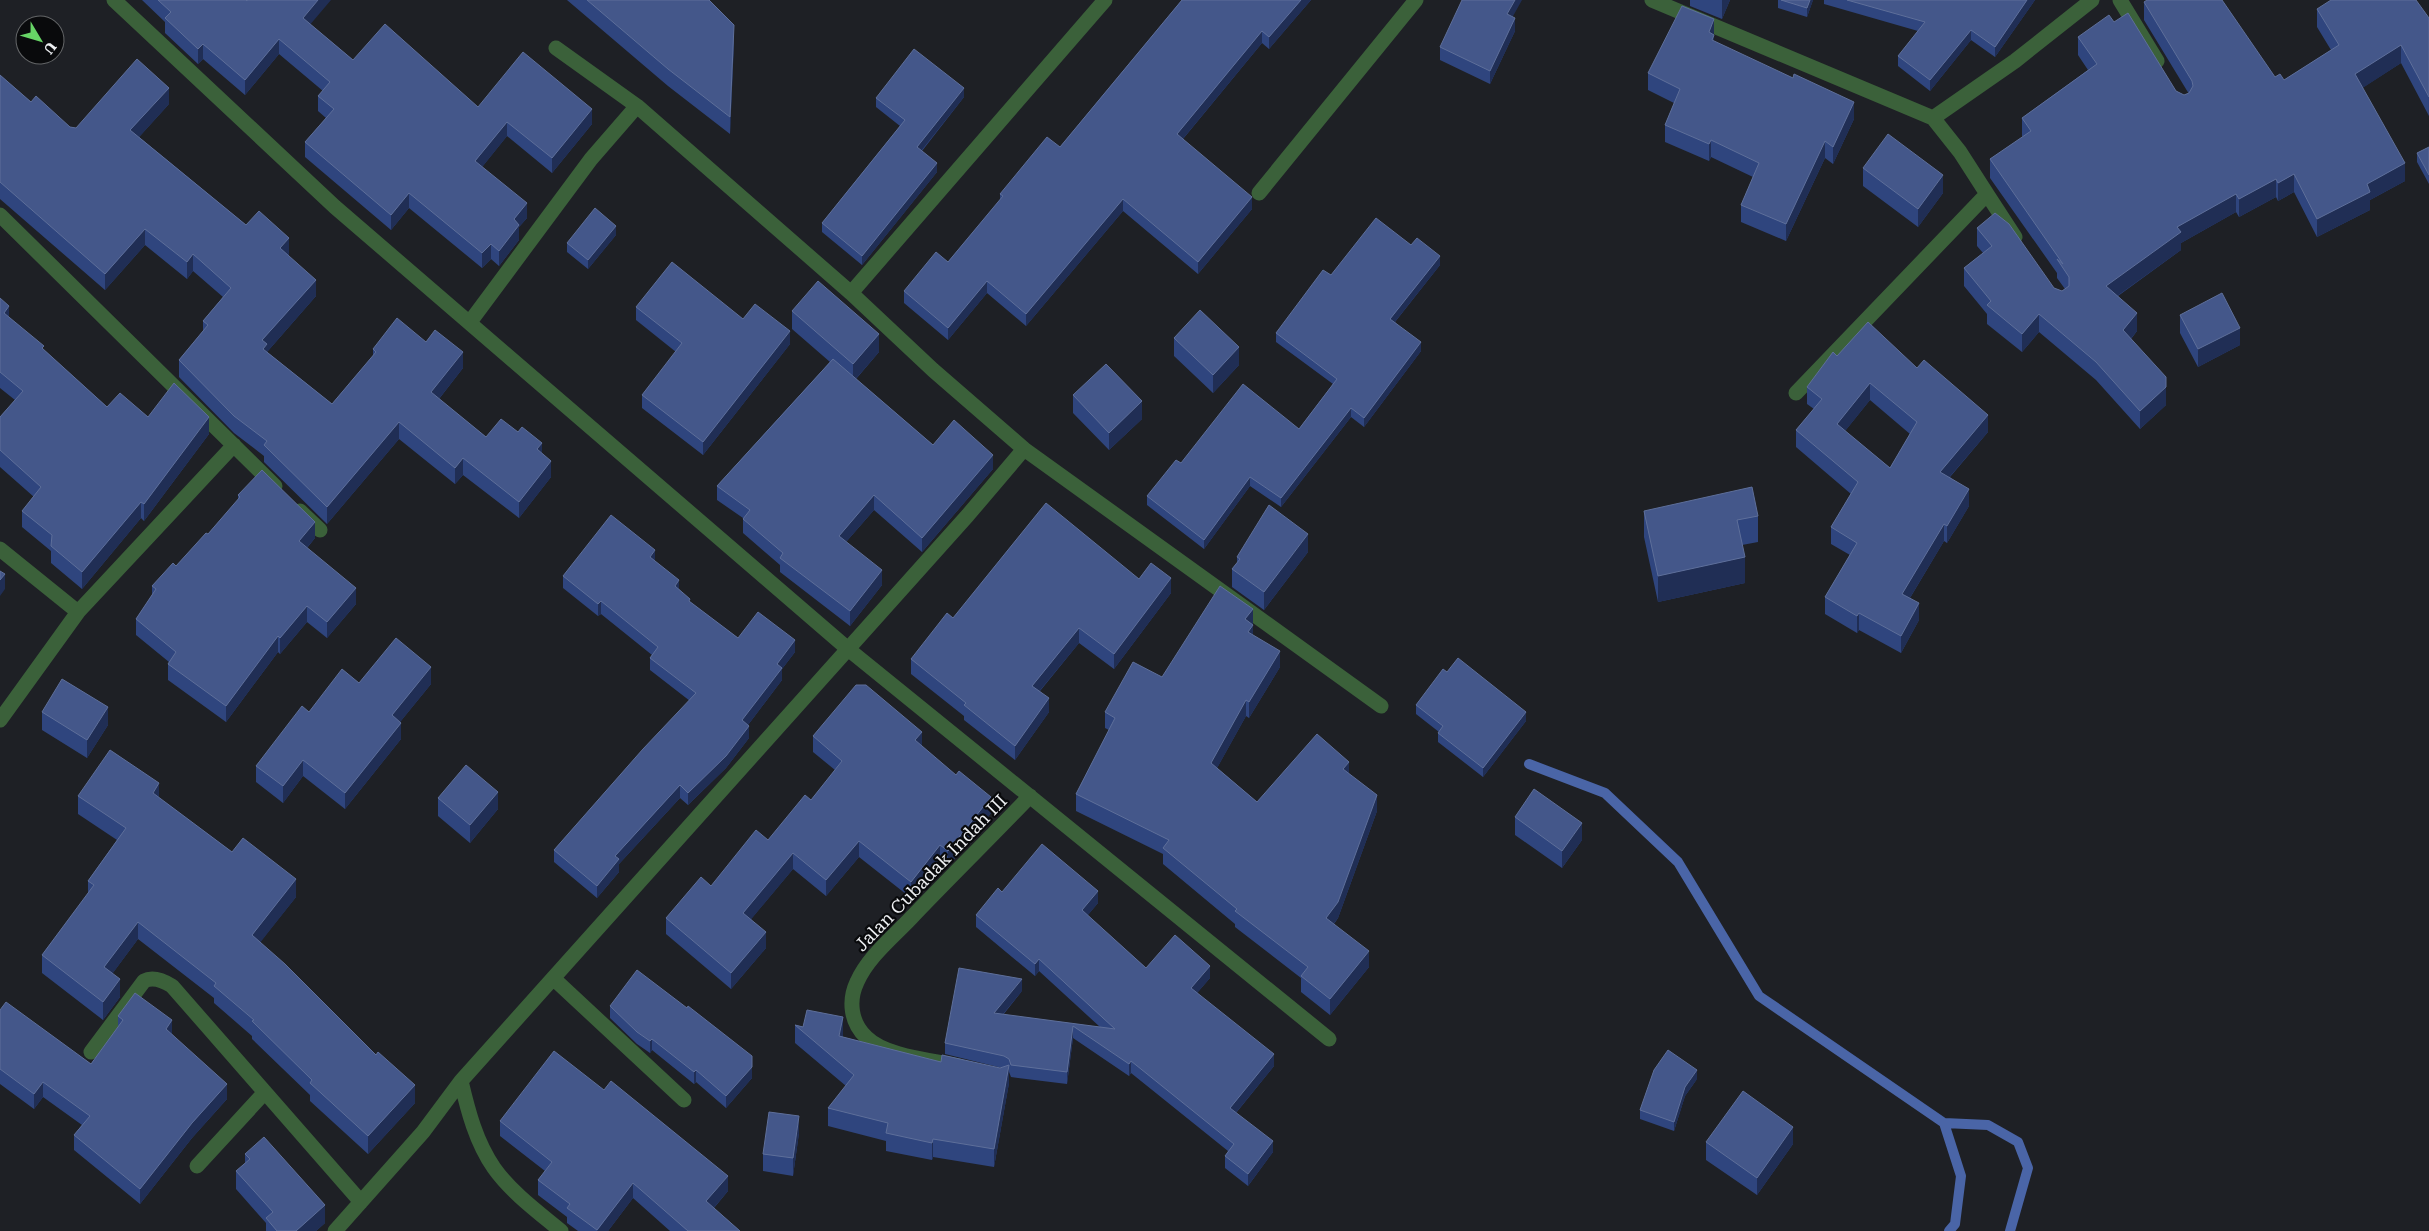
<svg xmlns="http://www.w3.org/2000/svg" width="2429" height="1231" font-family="'Roboto Serif',serif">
<rect width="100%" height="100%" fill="#1e2025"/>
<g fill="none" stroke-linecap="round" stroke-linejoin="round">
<path stroke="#4a65a7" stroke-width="10" d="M1529,764L1605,793L1678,862L1759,996L1944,1123L1961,1176L1955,1224L1949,1231
M1944,1123L1988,1125L2018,1142L2028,1168L2010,1231"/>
<path stroke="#3b613a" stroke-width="15" d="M114,0L335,207L848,649L1329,1039
M1652,0L1933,118L2015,61L2092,0
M2120,0L2157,61
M556,48L637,106
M1259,193L1416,0
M1987,194L2015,237
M0,215L275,486
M470,322L591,159L637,106L851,293
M1796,393L1987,194L1960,152L1933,118
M1024,449L1381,706
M300,511L320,530
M0,549L78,612L234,445
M0,720L78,612
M553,978L684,1100
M91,1052L144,981C153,976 164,981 172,986L361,1202
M959,1066C932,1060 886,1057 866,1037C851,1023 848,1001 857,982C868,957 893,937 911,918C950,877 991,837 1030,796
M197,1166L265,1092
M335,1231L423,1132L461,1081
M561,1231C538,1212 511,1192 494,1168C476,1142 468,1111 461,1081L968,515L1024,449L933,370L851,293L1105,0"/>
</g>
<path fill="#2f457e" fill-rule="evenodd" d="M142,0H246L310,24L353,60L478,107L592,124L552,173L507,136L482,167L527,218L519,227V240L499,266L491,259L482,268L409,208L391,230L305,157V142L326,118L318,111V96L323,91L279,54L245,95L203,59L198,64L165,33V22Z
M567,0H709L734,42L730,134L668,86Z
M1182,0H1311L1269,49L1262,43L1183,139L1252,209L1198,274L1123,211L1026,326L987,293L948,340L904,303V291L948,262L1000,200V194L1060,147Z
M1690,0H1730L1722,19L1690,6Z
M1778,0H1813L1807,17L1778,8Z
M1824,0H2035L1995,57L1971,40L1930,91L1898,66V56L1918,31L1824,4Z
M2144,2L2275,77L2284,80L2331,50L2317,27V9L2429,18V116L2401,63L2362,88L2405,181L2370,200V210L2317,237L2294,192L2278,201L2276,197L2239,217L2236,212L2181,243V250L2118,296L2137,331L2131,339L2166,405L2140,429L2096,380L2039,332L2022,352L1987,324V314L1964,286V268L1983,253L1977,246V228L2054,288L2062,291L2065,289L2057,278V273L1990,178V159L2023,137L2022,136V118L2088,70L2078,55V37L2114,22L2176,91L2184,95L2189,94L2144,20Z
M1513,17L1515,31L1490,84L1440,60V47Z
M1714,19V42L1854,119L1833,164L1825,158L1786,241L1741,222V205L1753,177L1711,157L1709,161L1665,142V125L1674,103L1648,90V73Z
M0,75L31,102L70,127L76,128L169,104L139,137L246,225L289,255L288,256L316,296L267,352L332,404L373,356V349L426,342L463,368L439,399L486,437L542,454L551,477L519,518L463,475L455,484L399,439L327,524L264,462V456L234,433L179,377V360L203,331V321L223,297L193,271L187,279L145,245L105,290L0,199Z
M964,97L922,151L937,172L862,265L822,232V223L900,126L876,107V98Z
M2429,147V184L2417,162V153Z
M1863,168L1943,193L1918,227L1863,186Z
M616,235L588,269L567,252V243Z
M1411,245L1440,265L1395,322L1421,351L1364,427L1351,417L1281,507L1250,486L1204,549L1147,505V496L1181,463L1299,429L1333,384L1276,342V333L1331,275Z
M0,298L9,317L44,350L107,407L148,417L209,434L144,521L141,518L82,589L51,563V551L22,527V511L34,497L0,467V417L15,400L0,388Z
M636,307L743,319L790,344L703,455L642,408V395L676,352L636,320Z
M792,311L879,352L856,379L933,445L993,469L922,552L874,510L846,542L882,585L850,626L780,572V565L743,533V518L717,500V486L830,362L792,329Z
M2180,315L2240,345L2198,367L2180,333Z
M1174,338L1239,365L1213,393L1174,356Z
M1837,356L1917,368L1988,432L1950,477L1969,506L1947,543L1944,541L1910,598L1919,620L1901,653L1859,630L1857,633L1825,614V597L1850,555L1831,544V527L1851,494L1796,447V430L1814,409L1807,404V387ZM1870,400L1910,434L1890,468L1845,431Z
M1073,395L1142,419L1109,450L1073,413Z
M238,495L315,538L307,548L356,604L327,638L307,622L280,654L278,652L226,722L168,680V664L169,662L136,635V619L152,595V586L176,566L208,534L238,500Z
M1644,511L1758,516V542L1742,545L1745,583L1658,602L1644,537Z
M1308,552L1264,610L1232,587V569L1237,563V557Z
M655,561L690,602L738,638L795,652L782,669V680L748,725L749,738L726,768L688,805L680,798L619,864V872L597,898L554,862V850L690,701L650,670V658L652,655L601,614L598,616L563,588V576Z
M1139,579L1171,593L1114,669L1079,643L1040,691L1049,712L1015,760L964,720V716L911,674V659L953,618Z
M1253,609V635L1280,667L1249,718L1246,716L1217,768L1257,802L1349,774L1377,811L1338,918L1334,924L1369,967L1330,1015L1301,992V978L1235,927V924L1163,864V854L1076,811V794L1109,730L1105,728V712L1162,677Z
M1447,672L1526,721L1483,777L1438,742V733L1439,732L1416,714V705Z
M359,683L431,684L400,722L401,739L345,809L303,776L283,803L256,782V766L309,712Z
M42,712L108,725L87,758L42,730Z
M813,736L922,746L991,813L948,867L940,860L911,898L859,857L826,896L793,869L751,919L766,948L731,989L666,934V918L711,886L768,840L811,800L835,770L813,752Z
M78,796L159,798L232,852L296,897L260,942L415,1103L368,1154L310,1101V1095L252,1039V1036L214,1003V998L138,939L112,974L120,997L103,1020L42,973V955L88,894V881L117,840L78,814Z
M438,798L498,809L470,843L438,816Z
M1515,817L1582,840L1562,868L1515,835Z
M1002,892L1098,903L1087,916L1146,968L1210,978L1197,993L1274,1066L1236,1113L1273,1152L1248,1186L1225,1168V1156L1228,1151L1131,1073L1129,1076L1073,1038L1067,1084L1011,1077L1009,1072V1083L994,1167L933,1157L932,1160L886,1151V1141L828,1126V1108L846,1086L795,1043V1025L843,1035V1037L941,1062L1000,1068H1002L945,1054V1043L1022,991L1003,1015L1100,1027L1039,971L1035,976L976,927V915Z
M610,1006L752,1078L726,1108L696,1082L694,1084L652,1050L650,1053L637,1044L610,1018Z
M0,1010L91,1064L118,1027V1016L172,1034L227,1099L192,1138L140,1204L74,1150V1135L82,1125L43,1097L34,1109L0,1084Z
M1697,1079L1685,1096L1674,1131L1640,1119V1110Z
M500,1121L728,1191L714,1208L740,1231H670L633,1198L608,1231H578L567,1223V1217L538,1195V1180L545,1171L500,1136Z
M799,1133L793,1176L763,1171V1154Z
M1706,1142L1793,1144L1757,1195L1706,1160Z
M245,1154L325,1223L316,1231H266V1223L236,1189V1171L245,1163Z"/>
<path fill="#202e55" d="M318,0H331L303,33V18Z
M1301,0H1311L1269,49V37Z
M1515,0H1522L1507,27V14Z
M1722,0H1730L1722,19Z
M1810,0H1813L1807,17V8Z
M2027,0H2035L1995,57V47Z
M1515,18V31L1490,84V71Z
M1714,19V52L1709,32Z
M734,25V42L730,134V117Z
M1971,30V40L1930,91V80Z
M1262,31V43L1177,146V134Z
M279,39V54L245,95V80Z
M203,44V59L198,64V49Z
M2401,45V63L2355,93V74Z
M169,88V104L130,147V130Z
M964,88V97L917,156V147Z
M1854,102V119L1833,164V147Z
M592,109V124L552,173V158Z
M507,122V136L475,176V161Z
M1711,140V157L1709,161V144Z
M1825,141V158L1786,241V224Z
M937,163V172L862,265V256Z
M2405,163V181L2370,200V210L2317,237V219L2367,184Z
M2294,174V192L2278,201V183Z
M1943,175V193L1918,227V209Z
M2276,179V197L2239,217V199Z
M409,193V208L391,230V215Z
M2236,194V212L2181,243V250L2106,304V286L2177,227Z
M1252,197V209L1198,274V262Z
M1123,199V211L1026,326V314Z
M527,203V218L519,227V240L499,266V251L514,219Z
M616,226V235L588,269V260Z
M145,229V245L105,290V274Z
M289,238V255L280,265V248Z
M491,244V259L482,268V253Z
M193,254V271L187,279V262Z
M1440,256V265L1390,328V319Z
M316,280V296L267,352L263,365L262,340Z
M987,281V293L948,340V328Z
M9,306V322L4,313Z
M2137,313V331L2123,348V330Z
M2039,314V332L2022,352V334Z
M2240,328V345L2198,367V349Z
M790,331V344L703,455V442Z
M879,334V352L853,382V364Z
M1421,342V351L1364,427V418Z
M1239,347V365L1213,393V375Z
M463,352V368L431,409V392Z
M1870,383V400L1837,441V424Z
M2166,387V405L2140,429V411Z
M1142,401V419L1109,450V433Z
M1351,408V417L1281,507V498Z
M1988,415V432L1940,488V472Z
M209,417V434L144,521V504Z
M399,422V439L327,524V507Z
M542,443V459L537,449Z
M993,455V469L922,552V538Z
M463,458V475L455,484V468Z
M551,461V477L519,518V502Z
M1250,477V486L1204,549V540Z
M1969,489V506L1947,543V526Z
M874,495V510L839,550V536Z
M141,502V518L82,589V572Z
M315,522V538L299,557V541Z
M1944,524V541L1902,611V594Z
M1308,534V552L1264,610V592Z
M655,550V563L650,557Z
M1745,557V583L1658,602V576Z
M882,570V585L850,626V611Z
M5,574V589L0,596V580Z
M1171,578V593L1114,669V654Z
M679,580V593L675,586Z
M356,588V604L327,638V622Z
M601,601V614L598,616V604Z
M1919,603V620L1901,653V636Z
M307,606V622L280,654V638Z
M1253,609V641L1248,648L1245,619Z
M1859,613V630L1857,633V616Z
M1079,628V643L1032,700V686Z
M278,636V652L226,722V706Z
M795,640V652L782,669V680L742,733V720L777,664Z
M1280,651V667L1249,718V702Z
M431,667V684L392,732V715Z
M1049,698V712L1015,760V746Z
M1246,700V716L1211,779V763Z
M108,707V725L87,758V740Z
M1526,712V721L1483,777V768Z
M401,723V739L345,809V793Z
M749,726V738L726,768L688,805V793Z
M922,732V748L915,740Z
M303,760V776L283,803V786Z
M1349,762V778L1343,769Z
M159,783V801L153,793Z
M680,785V798L619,864V872L597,898V886L615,856Z
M498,792V809L470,843V825Z
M1377,795V811L1338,918L1326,934V918Z
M991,797V813L948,867V851Z
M1582,823V840L1562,868V851Z
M859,841V857L826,896V880Z
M940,845V860L911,898V882Z
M793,853V869L743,929V913Z
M296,879V897L252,953V935Z
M1098,891V903L1082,922V910Z
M138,922V939L104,985V967Z
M766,932V948L731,989V973Z
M1369,951V967L1330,1015V999Z
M1039,959V971L1035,976V964Z
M1210,966V978L1191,1000V988Z
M120,979V997L103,1020V1002Z
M1022,979V991L994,1025V1013Z
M843,1017V1035L839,1054V1036Z
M172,1020V1036L166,1029Z
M1073,1026V1038L1067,1084V1072Z
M652,1039V1050L650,1053V1041Z
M1274,1054V1066L1230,1120V1108Z
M1131,1061V1073L1129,1076V1064Z
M1009,1065V1083L994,1167V1149Z
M752,1067V1078L726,1108V1096Z
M696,1070V1082L694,1084V1072Z
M1697,1070V1079L1685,1096L1674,1131V1122L1685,1087Z
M43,1082V1097L34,1109V1094Z
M227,1084V1099L192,1138L140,1204V1189L192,1123Z
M415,1085V1103L368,1154V1136Z
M799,1116V1133L793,1176V1158Z
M1793,1127V1144L1757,1195V1178Z
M933,1139V1157L932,1160V1143Z
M1273,1141V1152L1248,1186V1174Z
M728,1176V1191L706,1217V1201Z
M633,1183V1198L608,1231H597Z
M325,1205V1223L316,1231H296Z"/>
<path fill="#44578a" stroke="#5e6f9a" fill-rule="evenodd" d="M158,0H246L247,1V0H318L303,18L353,60L385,24L478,107L523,52L592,109L552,158L507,122L475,161L527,203L514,219L519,225L499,251L491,244L482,253L409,193L391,215L305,142L334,109L318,96L330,82L279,39L245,80L203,44L198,49L165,18L171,12Z
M587,0H709L734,25L730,117L668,69Z
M1182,0H1301L1269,37L1262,31L1177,134L1252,197L1198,262L1123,199L1026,314L987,281L948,328L904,291L936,252L948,262L1003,196L1000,194L1047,137L1060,147Z
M1462,0H1515L1507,14L1515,18L1490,71L1440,47Z
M1781,0H1810L1807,8Z
M1847,0H2027L1995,47L1971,30L1930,80L1898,56L1925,22Z
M2147,0H2222L2275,77L2280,74L2284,80L2339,45L2317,9L2331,0H2416L2429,18V97L2401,45L2355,74L2405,163L2367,184L2370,192L2317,219L2294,174L2278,183L2276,179L2239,199L2236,194L2177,227L2181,232L2106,286L2137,313L2123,330L2166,377V387L2140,411L2096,362L2039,314L2022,334L1987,305L1991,301L1964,268L1992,246L1977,228L1995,213L2009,224L2054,288L2062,291L2069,286V277L2057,259L2063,264L1990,159L2031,131L2022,118L2097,64L2078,37L2109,15L2114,22L2128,13L2176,91L2184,95L2189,93L2193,86L2192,81L2144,2Z
M1682,6L1714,19L1709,32L1714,35L1712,40L1793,78L1794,74L1854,102L1833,147L1825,141L1786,224L1741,205L1759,163L1711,140L1709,144L1665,125L1680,89L1648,73Z
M914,49L964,88L917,147L937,163L862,256L822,223L905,120L876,98Z
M137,59L169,88L130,130L246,225L259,211L289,238L280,248L316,280L262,340L267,344L263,349L332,404L376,352L373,349L397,318L426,342L435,330L463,352L431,392L486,437L501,419L518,432L522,427L542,443L537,449L551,461L519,502L463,458L455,468L399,422L327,507L264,445L267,441L234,416L179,360L208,325L203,321L231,288L193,254L187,262L145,229L105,274L0,182V75L31,102L36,96L70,127L76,128Z
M1888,134L1943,175L1918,209L1863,168Z
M2429,147V175L2417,153Z
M595,208L616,226L588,260L567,243Z
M1376,218L1411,245L1417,238L1440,256L1390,319L1421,342L1364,418L1351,408L1281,498L1250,477L1204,540L1147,496L1176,460L1181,463L1243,384L1299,429L1337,379L1276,333L1323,270L1331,275Z
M672,262L743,319L755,304L790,331L703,442L642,395L682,343L636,307Z
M818,281L879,334L853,364L792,311Z
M2222,293L2240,328L2198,349L2180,315Z
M0,298L9,306L4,313L44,346L42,348L107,407L120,393L148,417L174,383L209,417L144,504L141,502L82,572L51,546L52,535L22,511L41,487L0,450V417L23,391L0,372Z
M1200,310L1239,347L1213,375L1174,338Z
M1868,322L1917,368L1924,360L1988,415L1940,472L1969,489L1947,526L1944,524L1902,594L1919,603L1901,636L1859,613L1857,616L1825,597L1857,543L1831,527L1858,482L1796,430L1822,399L1807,387L1833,352L1837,356ZM1870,383L1917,422L1890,468L1837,424Z
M833,359L933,445L954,420L993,455L922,538L874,495L839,536L882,570L850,611L780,558L783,553L743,519L750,510L717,486Z
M1106,364L1142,401L1109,433L1073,395Z
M262,470L315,522L299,541L356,588L327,622L307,606L280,638L278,636L226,706L168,664L176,652L136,619L156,589L152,586L173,563L176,566L206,533L208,534L240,497L238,495Z
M1752,487L1758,516L1737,520L1745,557L1658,576L1644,511Z
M1046,503L1139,579L1151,563L1171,578L1114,654L1079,628L1032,686L1049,698L1015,746L964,705L966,703L911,659L947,613L953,618Z
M1269,505L1308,534L1264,592L1232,569L1240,559L1237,557Z
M611,515L655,550L650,557L679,580L675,586L690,599L689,601L738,638L758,612L795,640L777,664L782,668L742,720L749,726L726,756L688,793L680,785L615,856L619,859L597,886L554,850L643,749L696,693L650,658L658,647L601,601L598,604L563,576Z
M0,571L5,574L0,580Z
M1220,586L1253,609L1245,619L1253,625L1248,632L1280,651L1249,702L1246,700L1211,763L1257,802L1317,734L1349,762L1343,769L1377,795L1338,902L1326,918L1369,951L1330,999L1301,976L1308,967L1235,911L1237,909L1163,848L1169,840L1076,794L1115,718L1105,712L1133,662L1162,677Z
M396,638L431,667L392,715L401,723L345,793L303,760L283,786L256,766L302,706L309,712L342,669L359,683Z
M1458,658L1526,712L1483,768L1438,733L1443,726L1416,705L1443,669L1447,672Z
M62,679L108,707L87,740L42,712Z
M856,685H866L922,732L915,740L956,775L959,771L991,797L948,851L940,845L911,882L859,841L826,880L793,853L743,913L766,932L731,973L666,918L701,877L711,886L756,830L768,840L805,795L811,800L842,761L813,736Z
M110,750L159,783L153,793L232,852L243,838L296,879L252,935L285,964L376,1055L378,1052L415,1085L368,1136L310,1083L312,1080L252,1021L254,1020L214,986L216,983L138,922L104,967L120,979L103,1002L42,955L94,885L88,881L126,828L78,796Z
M466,765L498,792L470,825L438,798Z
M1534,789L1582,823L1562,851L1515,817Z
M1042,844L1098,891L1082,910L1146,968L1175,935L1210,966L1191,988L1274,1054L1230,1108L1273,1141L1248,1174L1225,1156L1234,1144L1131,1061L1129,1064L1073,1026L1067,1072L1011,1065L1009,1059L1004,1056L945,1043L959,968L1022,979L994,1013L1115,1029L1039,959L1035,964L976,915L998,888L1002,892Z
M637,970L687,1008L688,1006L752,1056V1067L726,1096L696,1070L694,1072L652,1039L650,1041L637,1032L610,1006Z
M135,993L172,1020L166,1029L227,1084L192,1123L140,1189L74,1135L90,1116L43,1082L34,1094L0,1069V1010L6,1002L91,1064L123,1020L118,1016Z
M807,1010L843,1017L839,1036L941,1062L942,1055L1000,1068L1009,1065L994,1149L933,1139L932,1143L886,1133L888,1123L828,1108L854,1075L795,1025L803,1027Z
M1668,1050L1697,1070L1685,1087L1674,1122L1640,1110L1654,1070Z
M554,1051L604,1090L611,1081L728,1176L706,1201L740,1231H688L633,1183L597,1230L567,1208L570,1204L538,1180L552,1162L500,1121Z
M1743,1091L1793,1127L1757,1178L1706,1142Z
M769,1112L799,1116L793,1158L763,1154Z
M264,1137L325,1205L296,1231H277L266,1218L273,1212L236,1171L250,1159L245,1154Z"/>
<g text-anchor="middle" stroke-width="4.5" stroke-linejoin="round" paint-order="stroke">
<g font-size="18" fill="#edeff2" stroke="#090a0c">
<text transform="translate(931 873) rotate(-46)" y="6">Jalan Cubadak Indah III</text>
</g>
</g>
<g transform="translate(40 40) rotate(128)"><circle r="24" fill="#090a0c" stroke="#646668"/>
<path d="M0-4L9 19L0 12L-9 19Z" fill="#67d466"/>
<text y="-8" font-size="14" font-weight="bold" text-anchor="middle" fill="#edeff2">U</text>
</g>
</svg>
